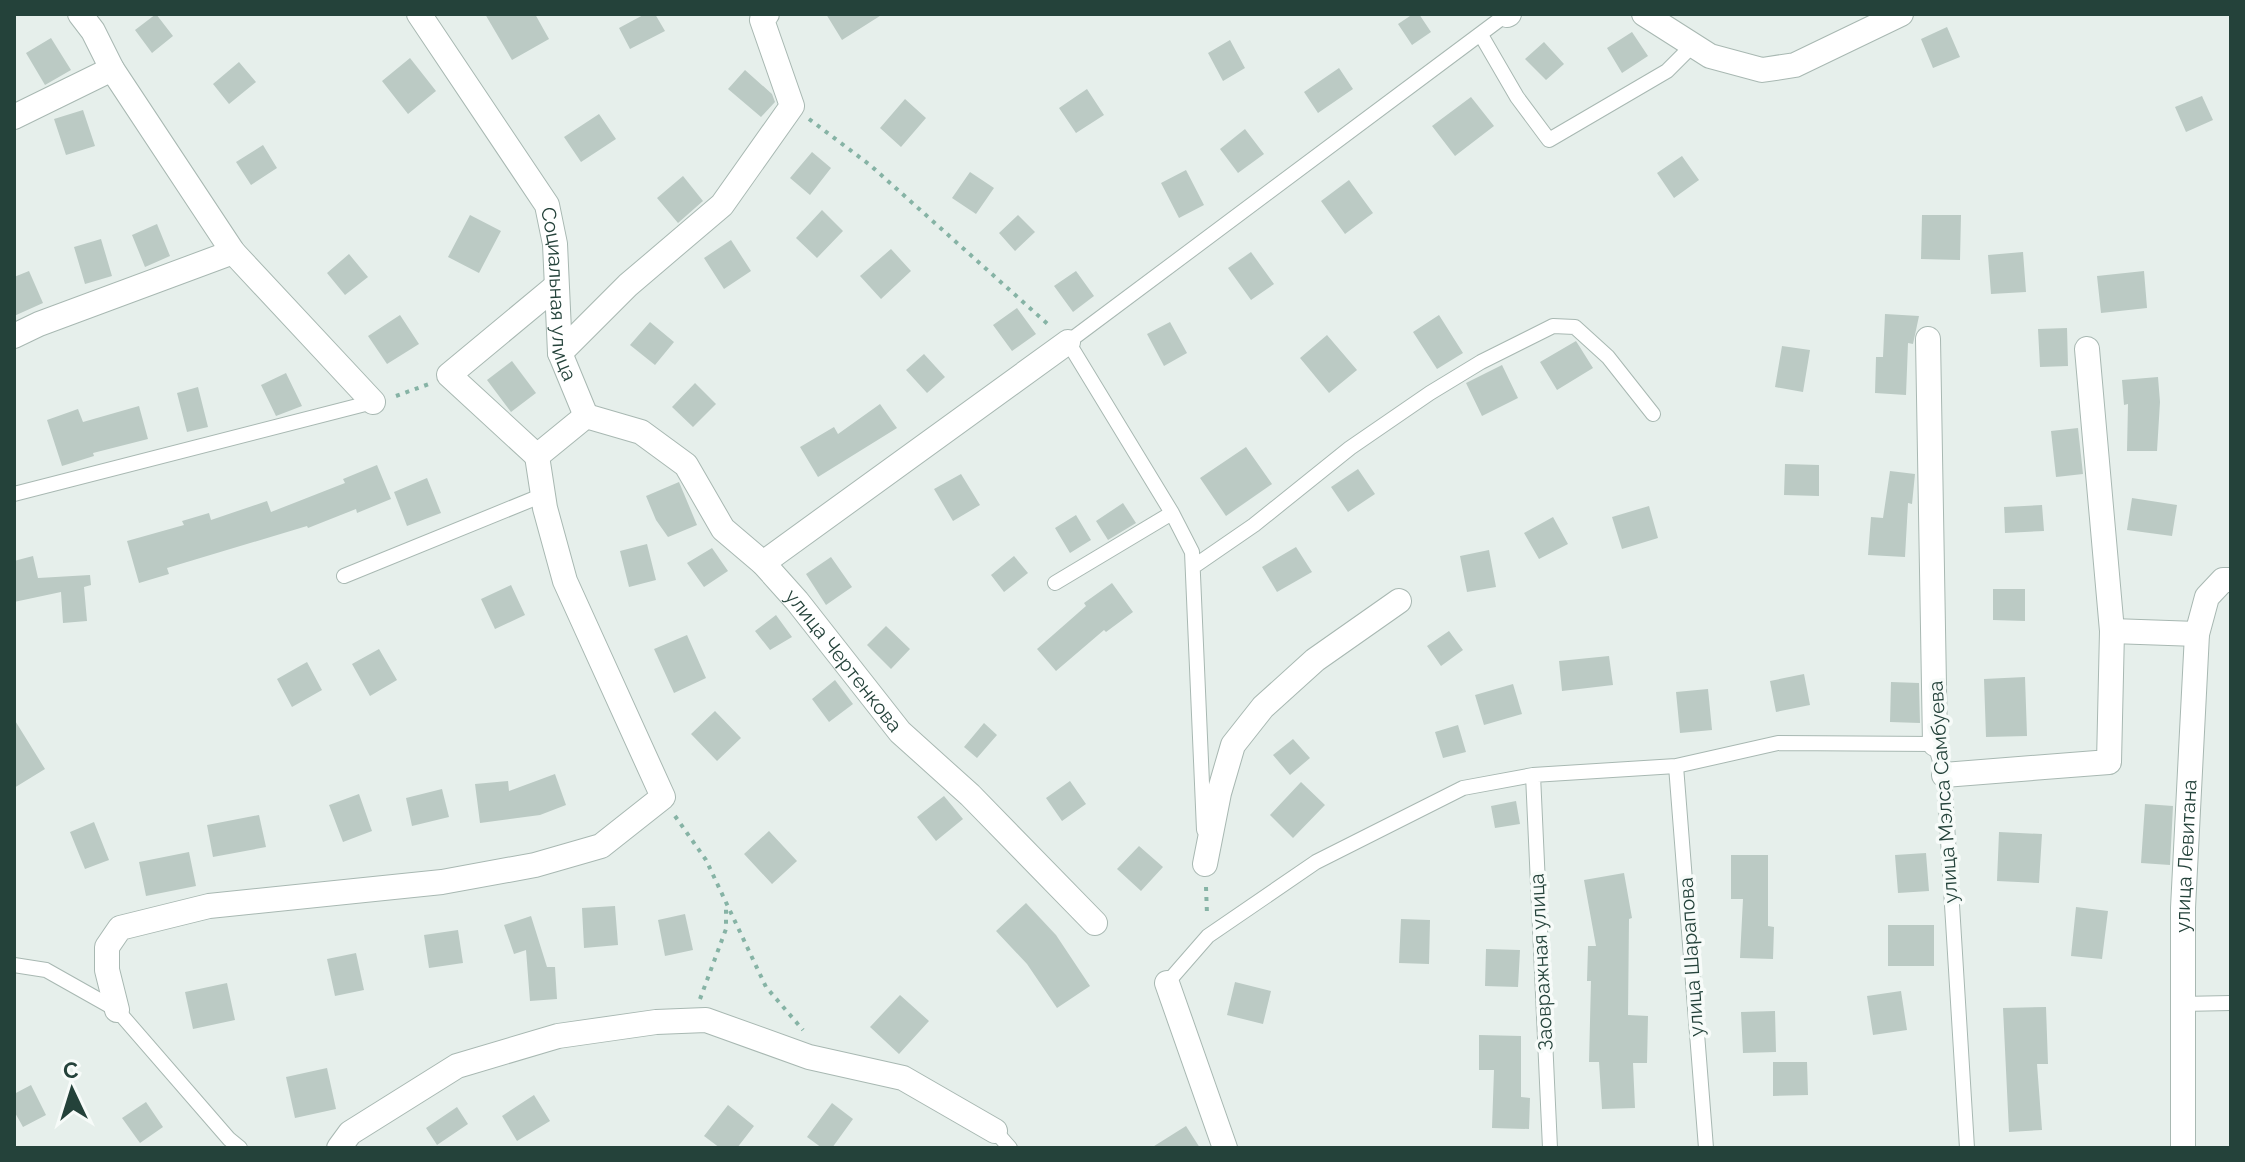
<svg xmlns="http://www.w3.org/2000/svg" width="2245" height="1162" font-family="Raleway,sans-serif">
<rect width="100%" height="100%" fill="#e6efeb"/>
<path fill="#bbcac4" d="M156,14L173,36L152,53L135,30Z
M485,14H535L549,39L512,60Z
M645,14H655L665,31L630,49L619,28Z
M826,14H883L842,40Z
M1413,14H1419L1431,32L1412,45L1398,24Z
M1947,27L1960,57L1933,68L1921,39Z
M1632,32L1648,56L1622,73L1607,48Z
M51,38L71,70L45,85L26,53Z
M1230,40L1245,68L1223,81L1208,53Z
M1544,42L1564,64L1546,80L1525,59Z
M410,58L436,91L408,114L382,81Z
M239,62L256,82L229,104L213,84Z
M1339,68L1353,89L1318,113L1304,92Z
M745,70L772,94L775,102L761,117L728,89Z
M1087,89L1104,115L1076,133L1059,108Z
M2202,96L2213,120L2186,132L2175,107Z
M1471,97L1494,126L1455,156L1432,126Z
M905,99L926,118L901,147L880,128Z
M83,110L95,146L66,155L54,119Z
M599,114L616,139L581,162L564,137Z
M1245,129L1264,154L1238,173L1220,149Z
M263,145L277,168L251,185L236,162Z
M812,152L831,168L810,195L790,178Z
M1682,156L1699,180L1674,198L1657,173Z
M1186,170L1204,205L1179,218L1161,183Z
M970,172L994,188L976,214L952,198Z
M683,176L703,201L678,223L657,198Z
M1349,180L1373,213L1345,234L1321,201Z
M822,210L843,231L817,258L796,238Z
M470,215L501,231L479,273L448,257Z
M1018,215L1035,232L1015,251L999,233Z
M1922,215H1961L1960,260L1921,259Z
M157,224L170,256L145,267L132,235Z
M101,239L112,276L85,284L74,247Z
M731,240L751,271L724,289L704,258Z
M891,249L911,271L881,299L860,276Z
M1251,252L1274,284L1251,300L1228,268Z
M2023,252L2026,292L1991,294L1988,255Z
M349,254L368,277L345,295L327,273Z
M29,271L43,303L14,316V277Z
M1076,271L1094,296L1073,312L1054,286Z
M2144,271L2147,308L2101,313L2097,276Z
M1017,308L1036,334L1012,351L993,325Z
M1885,314L1919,316L1913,344L1908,343L1906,395L1875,393L1876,357H1883Z
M400,315L419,344L387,364L368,336Z
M1439,315L1463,353L1437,369L1413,332Z
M650,322L674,342L655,365L630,345Z
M1170,322L1187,353L1164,366L1147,334Z
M2067,328L2068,366L2040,367L2038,329Z
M1327,335L1357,370L1329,393L1300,358Z
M1576,341L1593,368L1557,390L1540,362Z
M1782,346L1810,350L1803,392L1775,387Z
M924,354L945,377L927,393L906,370Z
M512,361L536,393L511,412L487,380Z
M1502,365L1518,398L1482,416L1466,383Z
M286,373L302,406L276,416L261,385Z
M2158,377L2160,402L2157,451H2127L2128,404L2124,405L2122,380Z
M695,383L716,404L693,427L672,407Z
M198,387L208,427L187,432L177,393Z
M880,404L897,428L818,477L800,447L834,427L838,434Z
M139,406L148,439L93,453L94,456L62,466L47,420L78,409L83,422Z
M2078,428L2083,474L2056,477L2051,431Z
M1246,447L1272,484L1226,516L1200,478Z
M1785,464L1819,465V496L1784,495Z
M377,465L391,499L357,513L356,509L308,528L307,526L167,568L169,574L139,583L127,541L184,525L182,521L209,513L211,520L267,501L271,512L345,483L343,479Z
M1358,469L1375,494L1348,512L1331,487Z
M1890,471L1915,474L1912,504L1908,503L1905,557L1868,555L1871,517L1883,518Z
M961,474L980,505L953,521L934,489Z
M427,478L441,513L407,526L394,492Z
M679,482L697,525L668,537L656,520L646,496Z
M2132,498L2177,505L2172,536L2127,530Z
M1123,503L1136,523L1108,540L1096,521Z
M2042,505L2044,531L2005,533L2004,507Z
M1649,506L1658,538L1622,549L1612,517Z
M1076,515L1091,540L1070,553L1055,528Z
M1553,517L1568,544L1539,559L1524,533Z
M647,544L656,580L629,587L620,551Z
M1296,547L1312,572L1277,592L1262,567Z
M712,548L728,571L704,587L687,563Z
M1489,550L1496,587L1467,592L1460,556Z
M33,556L38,578L90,575L91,585L84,587L87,621L63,623L61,592L14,602V561Z
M1014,556L1028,573L1004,592L991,575Z
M831,557L852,587L826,605L806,574Z
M1112,583L1133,612L1106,632L1104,630L1056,671L1037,649L1086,606L1084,603Z
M511,585L525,615L495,629L481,599Z
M1993,589H2025V621L1993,620Z
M776,615L792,637L770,650L755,631Z
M886,626L910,649L891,669L867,645Z
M1449,631L1463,650L1441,666L1427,646Z
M687,635L706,678L674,693L654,649Z
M379,649L397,680L370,696L352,664Z
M1609,656L1613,685L1562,691L1559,661Z
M307,662L322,690L292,707L277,679Z
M1804,674L1810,705L1776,712L1770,681Z
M2025,677L2027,736L1986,737L1984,679Z
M835,680L853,704L829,722L812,699Z
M1891,682L1919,683L1920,723L1890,722Z
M1513,684L1522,714L1484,725L1475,695Z
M1708,689L1712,730L1680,733L1676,692Z
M715,711L741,738L717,761L691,734Z
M14,719L45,769L14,788Z
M984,723L997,735L977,758L964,747Z
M1458,725L1466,752L1443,758L1435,732Z
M1293,739L1310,758L1290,775L1273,755Z
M555,774L566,805L540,815L480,823L475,784L508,781L509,791Z
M1070,781L1086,804L1062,821L1046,798Z
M1301,782L1325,805L1293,838L1270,815Z
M442,789L449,817L412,826L406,798Z
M359,794L372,831L343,842L329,805Z
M944,796L963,819L936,841L917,817Z
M1516,801L1520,824L1495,828L1491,806Z
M2145,804L2173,806L2170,865L2141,863Z
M259,815L266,847L213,857L207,825Z
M94,822L109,860L85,869L70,832Z
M769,831L797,861L772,884L744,854Z
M1999,832L2042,834L2039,883L1997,881Z
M1139,846L1163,867L1141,891L1117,869Z
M189,852L196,886L146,896L139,862Z
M1926,853L1929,891L1898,893L1895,855Z
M1731,855H1768V926L1774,927L1773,959L1740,958L1743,899H1731Z
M1624,873L1632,918L1629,919L1628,1015L1648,1016L1647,1063H1633L1635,1108L1602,1109L1599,1062H1589L1591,981H1587L1588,946H1596L1584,880Z
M1026,903L1056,935L1090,986L1057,1008L1027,964L996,931Z
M615,906L618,945L584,948L582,908Z
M2076,907L2108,911L2102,959L2071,956Z
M685,914L693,950L665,956L658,920Z
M531,916L547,967H555L557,999L530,1001L526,950L514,954L504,925Z
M1401,919L1430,920L1429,964L1399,963Z
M1888,925H1934V966H1888Z
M458,930L463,963L429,968L424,935Z
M1486,949L1520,950L1518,987L1485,986Z
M356,953L364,990L335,996L327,959Z
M1235,982L1271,991L1263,1024L1227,1015Z
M227,983L235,1020L193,1029L185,992Z
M1901,991L1907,1030L1873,1035L1867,996Z
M900,995L929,1021L899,1054L870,1027Z
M2046,1007L2048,1064H2037L2042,1130L2009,1132L2003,1008Z
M1775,1011L1776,1052L1743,1053L1741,1012Z
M1479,1035L1521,1036V1097L1530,1098L1529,1129L1492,1128L1494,1070H1479Z
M1773,1062H1807L1808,1095L1773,1096Z
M327,1068L336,1109L295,1118L286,1077Z
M31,1085L46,1115L23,1127L14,1111V1094Z
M534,1095L550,1121L517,1141L502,1116Z
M146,1102L163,1127L140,1143L122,1118Z
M832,1103L853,1119L832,1148H822L807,1137Z
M728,1105L754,1126L737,1148H720L704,1136Z
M457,1107L468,1124L437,1145L426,1128Z
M1186,1126L1200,1148H1151Z"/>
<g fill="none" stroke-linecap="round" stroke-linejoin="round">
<defs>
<path id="lane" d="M1481,35L1517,97L1549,140L1667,71L1692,46
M14,494L373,402
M1193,567L1254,525L1350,448L1430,393L1481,362L1553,326L1575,327L1608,357L1653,414
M344,576L543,495
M1055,583L1172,513
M1676,766L1706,1148
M1533,775L1550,1148
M1204,830L1192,552L1172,513L1068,342L1507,14
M14,965L46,970L117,1010L229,1139L240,1148
M1167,983L1208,936L1316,862L1463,788L1533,775L1676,766L1778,743L1935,744L1944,775L1967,1148
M2181,1004L2231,1003
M995,1131L1010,1148"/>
<g id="street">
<path d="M80,14L93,31L112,69L233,252L373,402"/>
<path id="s1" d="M419,14L547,205L555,244L560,353L586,416"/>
<path d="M1644,14L1710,56L1762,70L1795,65L1901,14"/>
<path d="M1507,15L1509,14"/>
<path d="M14,117L112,69"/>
<path d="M555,287L449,375L537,456L586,416"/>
<path d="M14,336L39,324L233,252"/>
<path d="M1928,339L1935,744"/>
<path d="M560,353L628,285L722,205L792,106L762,20L767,14"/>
<path id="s2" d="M586,416L641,432L686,465L723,529L763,563L797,601L900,732L970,795L1095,923"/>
<path d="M763,563L1068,342"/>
<path d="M2112,631L2197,634"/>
<path d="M1944,775L2109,762L2112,631L2087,349"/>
<path d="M1205,864L1219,793L1233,745L1263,707L1315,660L1399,601"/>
<path d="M1167,983L1225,1148"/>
<path d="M117,1010L107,970V947L120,928L209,906L442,882L535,865L601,846L663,797L565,581L545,508L537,456"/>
<path d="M339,1148L350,1133L457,1066L558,1036L656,1022L706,1020L809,1057L903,1078L995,1131"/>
<path id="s3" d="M2183,1148V908L2197,634L2207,597L2223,580H2231"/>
</g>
</defs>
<use href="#lane" stroke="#a8b8b2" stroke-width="16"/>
<use href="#street" stroke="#a8b8b2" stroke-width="26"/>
<path stroke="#86b3a5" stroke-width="4" stroke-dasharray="4 6" stroke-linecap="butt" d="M809,119L870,165L1051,327
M396,396L429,384
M675,816L706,860L766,987L803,1030
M1206,887L1207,914
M700,999L726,929V905"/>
<use href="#lane" stroke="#fff" stroke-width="14"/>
<use href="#street" stroke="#fff" stroke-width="24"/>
</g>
<g text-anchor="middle" stroke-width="7" stroke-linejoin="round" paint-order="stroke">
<g font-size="20" fill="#24423a" stroke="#f7fbf9">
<text dy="7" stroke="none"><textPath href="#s1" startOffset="320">Социальная улица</textPath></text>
<text dy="7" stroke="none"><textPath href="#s2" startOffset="366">улица Чертенкова</textPath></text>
<text transform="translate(1943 792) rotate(-94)" y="7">улица Мэлса Самбуева</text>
<text dy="7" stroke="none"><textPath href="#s3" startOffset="292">улица Левитана</textPath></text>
<text transform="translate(1691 957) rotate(-94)" y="7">улица Шарапова</text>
<text transform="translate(1541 962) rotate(-93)" y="7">Заовражная улица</text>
</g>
</g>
<rect width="2245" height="1162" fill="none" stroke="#24423a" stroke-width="32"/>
<g transform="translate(72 1090) rotate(356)" stroke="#f7fbf9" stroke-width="6" paint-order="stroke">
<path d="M0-6L14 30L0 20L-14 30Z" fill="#24423a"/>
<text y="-12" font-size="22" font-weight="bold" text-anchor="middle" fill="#24423a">С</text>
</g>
</svg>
